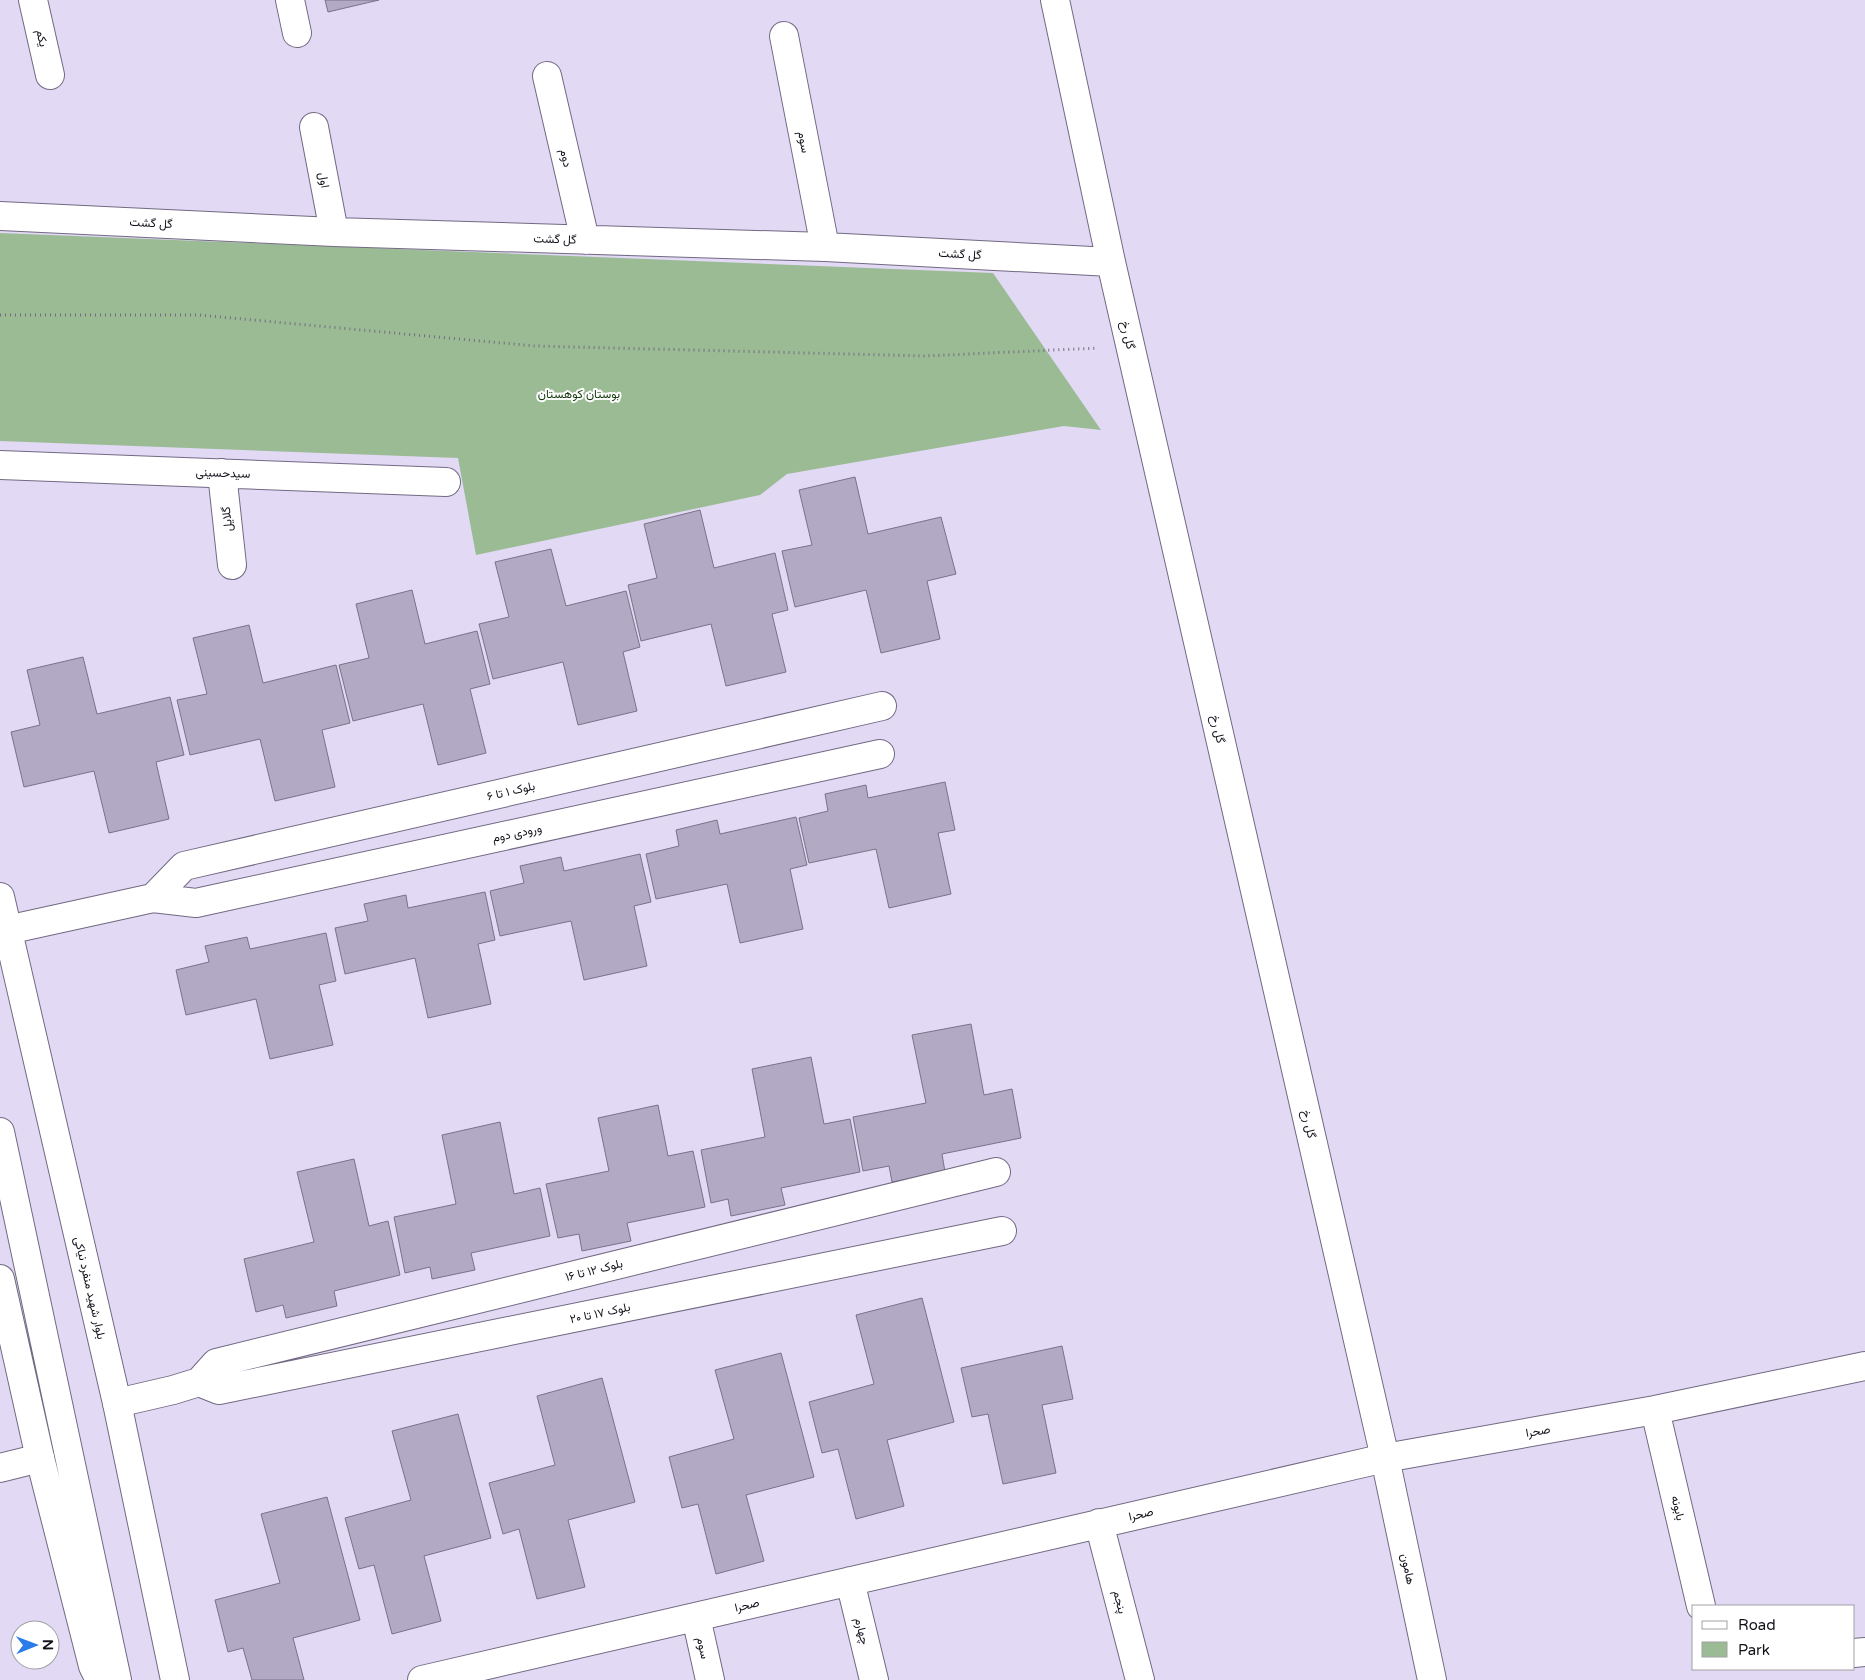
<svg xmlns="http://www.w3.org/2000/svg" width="1865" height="1680" font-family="'Varela Round',Vazirmatn,sans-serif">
<rect width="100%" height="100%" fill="#e2d9f5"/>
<path fill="#9bbb95" d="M0,233L993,273L1101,430L1064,426L787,474L760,495L476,555L458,458L0,441Z"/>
<path fill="#b2a9c4" stroke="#7a718a" d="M325,0H379L328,12Z
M855,477L868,534L941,517L956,574L927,581L940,639L881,653L866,590L795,607L782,551L812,545L799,490Z
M700,510L714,568L775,553L788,610L772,614L786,672L726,686L711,624L641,641L628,585L657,578L644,524Z
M551,549L566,606L626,591L640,647L623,652L637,711L578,725L563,662L493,679L479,624L509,617L495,562Z
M412,590L425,644L477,631L490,684L470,689L486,753L438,765L423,704L353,721L339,665L369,658L356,604Z
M249,625L263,683L336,665L350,723L322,730L335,787L275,801L260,739L190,755L177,700L207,694L193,638Z
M83,657L97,714L170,697L184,755L156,762L169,819L109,833L94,771L24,787L11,732L40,725L27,670Z
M945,782L955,830L938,833L951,894L889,908L876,849L809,863L799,818L828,811L825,794L866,785L868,798Z
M796,817L807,865L790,869L803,929L740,943L727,884L656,899L646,854L679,846L676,830L717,820L720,834Z
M640,854L651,902L634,906L647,966L584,980L571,921L500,936L490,891L524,883L520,866L561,857L564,871Z
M485,892L495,940L478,944L491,1004L428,1018L415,958L345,974L335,928L368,921L364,904L406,895L408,908Z
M326,933L336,981L319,985L333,1045L270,1059L256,999L186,1015L176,970L209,962L205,946L247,937L250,949Z
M971,1024L984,1095L1012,1089L1021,1138L942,1154L945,1172L892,1182L889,1166L863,1171L853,1117L926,1103L912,1035Z
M811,1057L824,1124L850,1119L860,1172L781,1188L785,1205L731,1216L728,1199L711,1203L701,1150L765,1137L752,1069Z
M658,1105L668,1156L693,1151L705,1207L627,1223L631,1241L582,1251L579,1234L558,1238L546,1184L609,1171L598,1118Z
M500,1122L514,1194L540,1188L550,1236L471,1253L475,1270L432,1279L430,1267L405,1273L394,1217L456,1204L442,1135Z
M354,1159L369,1226L388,1221L400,1275L334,1291L337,1306L286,1318L283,1305L256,1312L244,1259L314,1242L297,1172Z
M922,1298L954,1422L887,1440L904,1506L856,1519L838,1449L822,1453L809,1402L874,1384L856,1315Z
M1062,1346L1073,1399L1042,1405L1056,1473L1003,1484L988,1414L972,1417L961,1368Z
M781,1353L814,1477L746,1495L764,1561L716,1574L698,1504L682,1508L669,1457L734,1439L715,1370Z
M602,1378L635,1502L568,1520L585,1587L537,1599L519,1529L503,1534L489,1483L555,1465L537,1396Z
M458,1414L491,1538L424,1556L441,1621L392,1634L374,1565L359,1569L345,1518L411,1500L392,1431Z
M327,1497L360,1620L293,1638L304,1680H252L243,1648L228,1652L215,1600L280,1583L261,1514Z"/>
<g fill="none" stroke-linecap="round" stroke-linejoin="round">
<defs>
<path id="minor" d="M33,0L50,75
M290,0L297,33
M1055,0L1111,262L1385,1458L1432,1680
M784,36L825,247
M547,76L585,240
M314,127L334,232
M0,216L334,232L825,247L1111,262
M0,465L446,482
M222,473L232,565
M153,898L184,866L882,706
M7,930L153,898L196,903L880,754
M199,1382L219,1390L1002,1231
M117,1403L173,1390L199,1382L216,1363L996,1172
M1655,1410L1701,1606
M0,1468L40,1458
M1099,1523L1140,1680
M850,1581L874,1680
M696,1617L710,1680
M1854,1653L1865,1652
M422,1680L1385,1458L1655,1410L1865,1366"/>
<path id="major" d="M0,897L117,1403L175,1680
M0,1132L117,1680
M0,1279L40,1458L93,1666L100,1680"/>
</defs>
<use href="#minor" stroke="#726982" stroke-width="30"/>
<use href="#major" stroke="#726982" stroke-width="30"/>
<path stroke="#726d7e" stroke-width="3" stroke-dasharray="1 4" stroke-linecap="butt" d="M0,315H199L535,346L925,356L1098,348"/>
<use href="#minor" stroke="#fff" stroke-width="28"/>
<use href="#major" stroke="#fff" stroke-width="28"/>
</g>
<g text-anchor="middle" stroke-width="4" stroke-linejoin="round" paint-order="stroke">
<g font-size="12" fill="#14111a" stroke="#fff">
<text transform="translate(42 38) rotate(77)" y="4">یکم</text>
<text transform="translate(804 142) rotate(79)" y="4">سوم</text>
<text transform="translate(566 158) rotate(77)" y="4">دوم</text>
<text transform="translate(324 180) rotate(80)" y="4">اول</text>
<text transform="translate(151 223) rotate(3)" y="4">گل گشت</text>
<text transform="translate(555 239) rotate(2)" y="4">گل گشت</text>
<text transform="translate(960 254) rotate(3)" y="4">گل گشت</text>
<text transform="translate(1128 335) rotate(77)" y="4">گل رخ</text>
<text transform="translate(223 473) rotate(2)" y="4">سیدحسینی</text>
<text transform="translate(227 519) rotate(-96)" y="4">گلایل</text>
<text transform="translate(1218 729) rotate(77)" y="4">گل رخ</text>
<text transform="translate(511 791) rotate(-13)" y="4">بلوک ۱ تا ۶</text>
<text transform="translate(517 833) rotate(-12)" y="4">ورودی دوم</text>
<text transform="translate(1309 1124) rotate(77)" y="4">گل رخ</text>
<text transform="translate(594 1270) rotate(-14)" y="4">بلوک ۱۲ تا ۱۶</text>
<text transform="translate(90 1288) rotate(77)" y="4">بلوار شهید منفرد نیاکی</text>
<text transform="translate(600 1313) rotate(-12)" y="4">بلوک ۱۷ تا ۲۰</text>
<text transform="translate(1538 1431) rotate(-10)" y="4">صحرا</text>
<text transform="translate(1678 1508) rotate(77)" y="4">بابونه</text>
<text transform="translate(1141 1514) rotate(-13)" y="4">صحرا</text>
<text transform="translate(1408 1569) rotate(78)" y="4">هامون</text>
<text transform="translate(1120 1602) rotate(76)" y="4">پنجم</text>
<text transform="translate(747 1605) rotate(-13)" y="4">صحرا</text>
<text transform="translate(862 1631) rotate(76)" y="4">چهارم</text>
<text transform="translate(703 1648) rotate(78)" y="4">سوم</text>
</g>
<g font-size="12" fill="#14380c" stroke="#fff">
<text x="579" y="398">بوستان کوهستان</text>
</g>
</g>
<rect x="1692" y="1605" width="162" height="65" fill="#ffffff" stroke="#a1a0a3"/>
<rect x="1702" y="1621" width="25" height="8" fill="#ffffff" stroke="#a1a0a3"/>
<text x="1738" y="1630" font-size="15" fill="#14111a">Road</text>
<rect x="1702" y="1642" width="25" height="15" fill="#9bbb95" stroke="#a1a0a3"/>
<text x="1738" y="1655" font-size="15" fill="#14111a">Park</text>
<g transform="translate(35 1645) rotate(89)"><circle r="24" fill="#ffffff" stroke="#a1a0a3"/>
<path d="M0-4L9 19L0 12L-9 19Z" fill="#2b7ce8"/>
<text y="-8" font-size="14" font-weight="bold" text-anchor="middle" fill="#14111a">N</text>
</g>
</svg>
